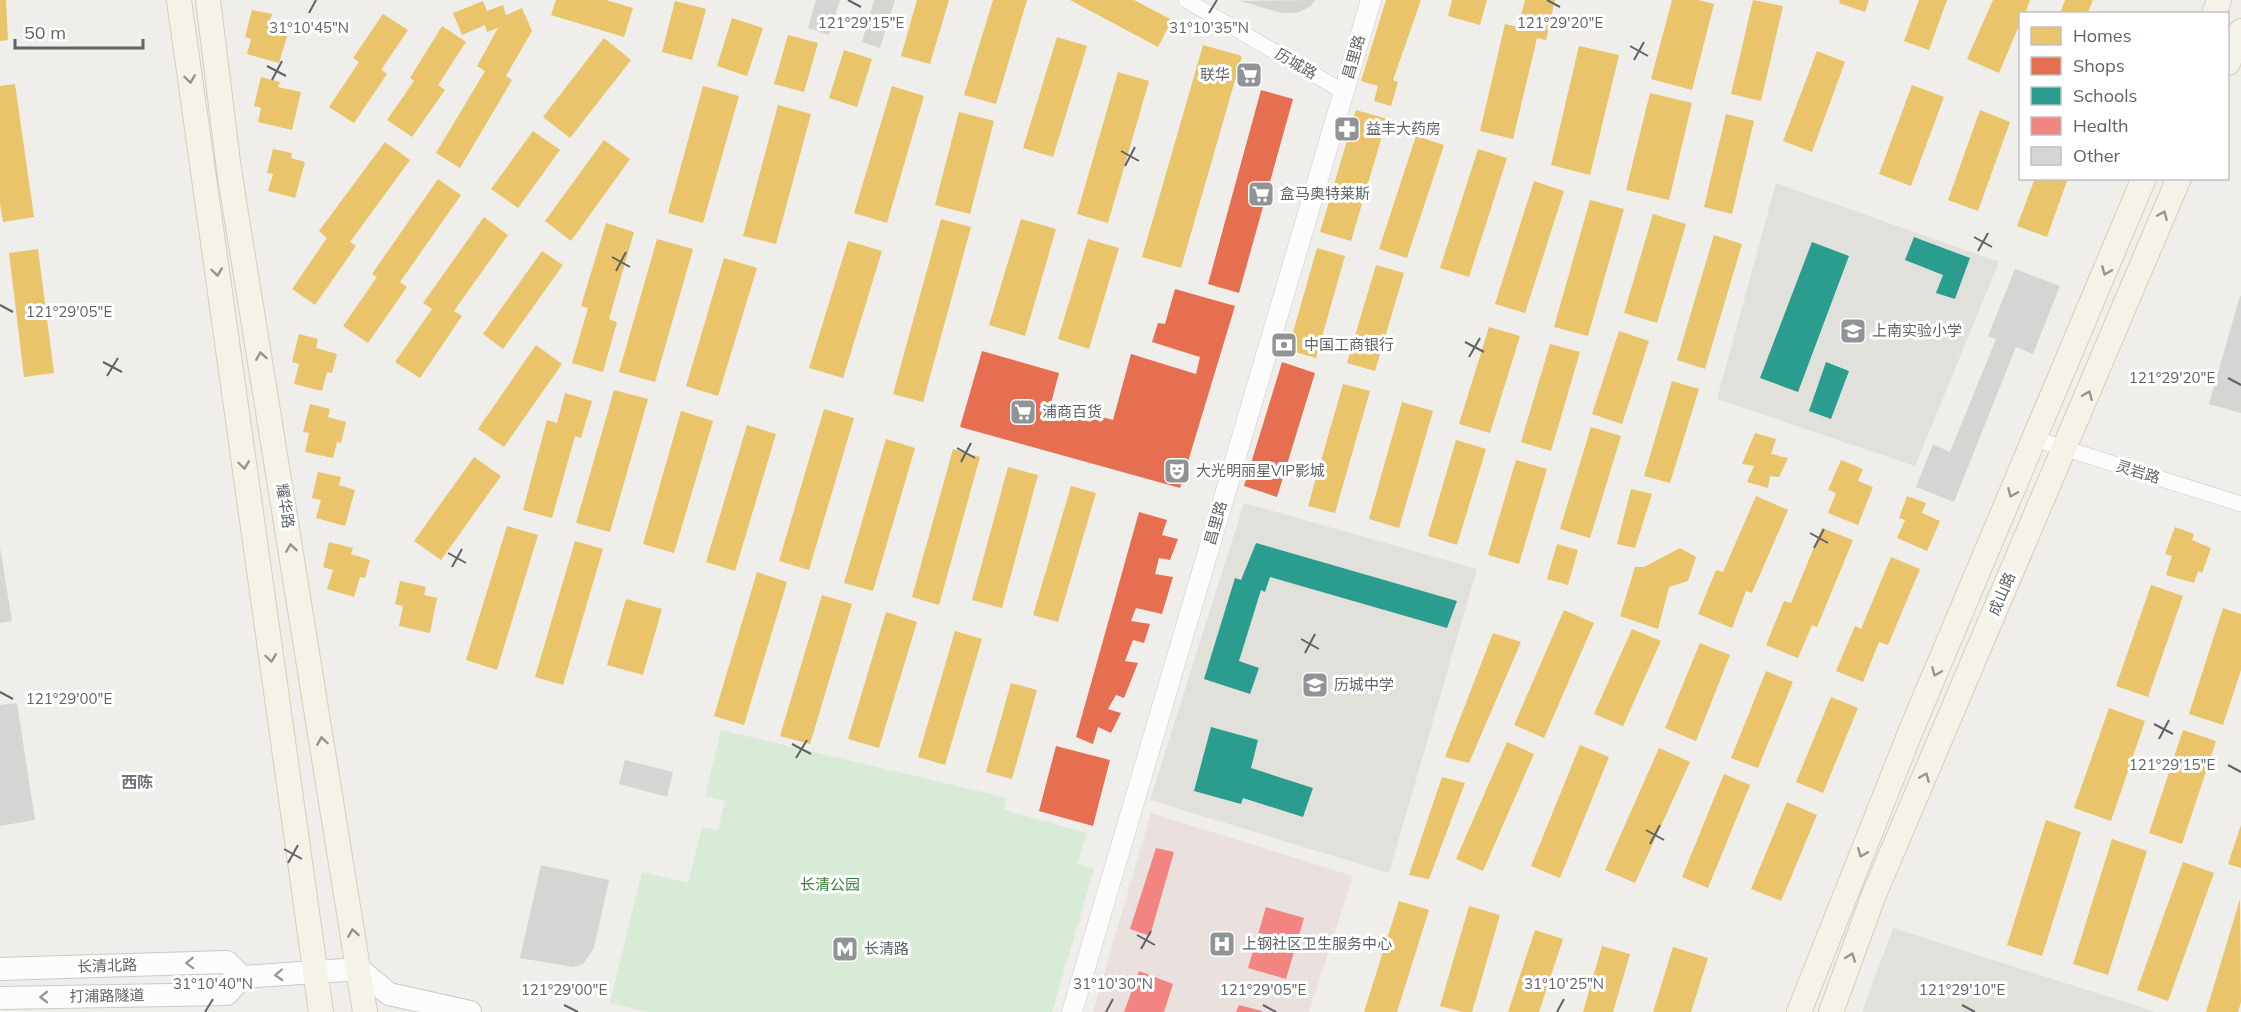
<svg xmlns="http://www.w3.org/2000/svg" width="2241" height="1012" font-family="Mulish,'Noto Sans SC',sans-serif">
<rect width="100%" height="100%" fill="#efeeea"/>
<path fill="#e2e0da" d="M1776,183L1999,262L1915,466L1717,399Z
M1244,503L1477,569L1389,873L1150,800Z
M1893,928L2156,1012H1862Z"/>
<path fill="#eae0de" d="M1151,813L1353,876L1309,1012H1093Z"/>
<path fill="#d8ebd6" d="M721,730L1007,798L1004,810L1087,833L1077,864L1094,869L1052,1012H647L610,1003L642,872L688,883L702,827L718,830L725,801L705,796Z"/>
<path fill="#e9c46a" d="M0,0H6L8,40L0,41Z
M556,0H606L633,8L624,37L551,15Z
M917,0H949L930,64L901,56Z
M993,0H1027L996,104L964,95Z
M1070,0H1134L1172,20L1158,47Z
M1386,0H1421L1393,80L1398,82L1391,106L1374,101L1378,86L1361,81Z
M1452,0H1487L1480,25L1448,16Z
M1525,0H1555L1546,40L1537,38L1513,139L1480,131L1505,24L1518,27Z
M1672,0H1698L1714,4L1692,90L1651,79Z
M1753,0L1783,6L1761,101L1731,94Z
M1840,0H1869L1865,12L1839,3Z
M1919,0H1947L1929,50L1904,41Z
M1993,0H2030L2025,14H2020V23L1999,73L1967,59Z
M2065,0H2093L2087,14H2060Z
M483,1L487,11L503,5L506,15L522,8L532,31L506,76L512,80L460,168L436,153L485,71L477,66L498,28L487,32L485,25L462,35L453,13Z
M675,1L706,9L692,60L662,52Z
M252,10L272,14L270,21L290,27L279,63L247,54L251,39L245,37Z
M383,14L408,30L381,70L387,74L354,123L329,107L359,62L353,58Z
M732,18L763,28L747,76L717,66Z
M442,26L466,42L438,85L445,90L412,137L387,120L414,81L410,78Z
M788,35L818,43L804,92L774,84Z
M1057,37L1087,46L1053,157L1023,148Z
M604,38L631,60L570,138L543,117Z
M1203,45L1242,56L1181,268L1142,257Z
M1579,46L1619,55L1590,175L1551,165Z
M844,50L872,59L857,107L829,98Z
M1817,51L1845,62L1812,152L1783,141Z
M1118,72L1149,81L1108,223L1077,214Z
M261,77L280,82L278,87L301,92L292,130L258,122L261,108L254,106Z
M15,84L34,217L3,222L0,204V86Z
M1912,85L1944,97L1911,186L1879,174Z
M703,86L739,96L703,223L668,213Z
M892,86L924,96L887,223L854,213Z
M1650,93L1692,103L1669,200L1626,190Z
M778,105L811,114L776,244L743,236Z
M1356,110L1387,119L1351,241L1320,232Z
M1980,110L2010,122L1978,211L1948,200Z
M959,112L994,121L970,214L935,205Z
M1726,114L1754,121L1732,214L1704,207Z
M533,131L560,150L518,208L491,189Z
M1416,136L1444,145L1407,258L1379,249Z
M604,140L630,159L571,241L545,221Z
M385,142L410,160L350,242L356,246L315,305L292,289L327,238L319,231Z
M273,149L292,153L291,158L305,162L295,198L268,191L273,174L267,173Z
M1478,149L1507,158L1469,277L1440,268Z
M2035,178H2068L2047,237L2017,226Z
M438,179L461,195L400,282L407,287L368,343L343,326L377,277L372,274Z
M1534,181L1564,191L1525,313L1495,304Z
M1590,200L1624,209L1588,336L1554,327Z
M1653,214L1686,224L1657,323L1624,313Z
M484,217L508,235L454,311L462,316L420,378L395,362L432,309L423,303Z
M941,219L971,227L923,402L893,394Z
M1021,219L1056,229L1025,336L989,325Z
M606,223L634,232L609,319L617,322L603,372L572,363L588,308L581,306Z
M1714,235L1742,244L1705,369L1677,360Z
M657,239L693,249L655,382L619,372Z
M1088,239L1119,248L1089,349L1058,339Z
M848,241L882,251L843,378L809,368Z
M1317,248L1345,256L1316,358L1288,350Z
M38,249L54,373L24,377L9,253Z
M542,251L563,265L503,349L483,334Z
M724,258L757,268L718,396L686,386Z
M1376,265L1404,273L1375,371L1347,363Z
M1489,327L1520,336L1490,433L1459,424Z
M1619,331L1649,341L1622,424L1592,414Z
M299,334L318,339L316,348L337,354L332,373L327,372L322,391L294,384L299,364L292,362Z
M1550,344L1580,352L1551,451L1521,442Z
M536,345L562,364L504,447L478,429Z
M1672,381L1699,389L1670,483L1644,476Z
M1343,384L1370,391L1335,513L1308,506Z
M614,390L648,399L610,532L576,523Z
M565,393L592,401L581,438L575,436L552,518L523,510L547,420L557,423Z
M1402,402L1433,411L1399,528L1369,519Z
M310,404L330,409L328,417L346,422L341,443L337,442L333,458L305,452L309,433L303,432Z
M824,409L854,418L809,570L779,561Z
M681,411L713,421L674,553L643,544Z
M747,425L776,434L735,571L706,562Z
M1591,427L1621,436L1590,538L1560,529Z
M1755,433L1776,439L1771,454L1788,458L1779,477L1770,476L1768,488L1747,482L1754,466L1742,464Z
M886,439L915,448L873,591L844,583Z
M1456,440L1486,449L1457,545L1428,536Z
M953,449L980,457L939,605L912,597Z
M474,457L501,476L441,560L414,541Z
M1516,460L1547,469L1519,564L1488,555Z
M1841,460L1863,469L1858,481L1873,487L1858,525L1828,513L1836,493L1828,490Z
M1008,467L1038,475L1002,608L972,600Z
M318,472L341,477L339,485L355,490L345,526L316,518L321,500L312,498Z
M1071,486L1096,493L1058,622L1033,615Z
M1631,489L1652,494L1635,548L1617,544Z
M1756,496L1788,510L1752,593L1746,591L1732,628L1698,614L1716,570L1723,572Z
M1907,496L1926,503L1922,513L1940,521L1927,551L1897,538L1905,520L1899,518Z
M507,526L538,535L497,670L466,660Z
M2175,527L2194,534L2192,540L2211,548L2202,573L2198,571L2194,583L2166,575L2172,556L2165,554Z
M1822,528L1853,540L1817,627L1812,625L1798,658L1766,645L1784,601L1791,603Z
M575,541L603,549L563,685L535,677Z
M329,542L353,548L351,554L370,560L365,578L360,577L354,597L327,589L333,570L323,567Z
M1557,544L1578,550L1568,585L1547,579Z
M1680,548L1696,557L1688,581L1669,587L1658,629L1620,616L1635,567H1644Z
M1891,557L1920,569L1888,645L1879,642L1863,682L1836,671L1855,626L1861,629Z
M757,572L787,582L744,725L714,716Z
M400,581L426,587L424,595L437,598L430,633L399,626L403,606L395,604Z
M2151,585L2183,596L2148,697L2116,686Z
M822,595L852,604L810,744L780,736Z
M626,599L662,609L643,675L607,665Z
M2223,608L2241,614V670L2223,725L2189,714Z
M1564,610L1594,623L1544,738L1514,725Z
M886,612L917,622L879,748L848,739Z
M1632,629L1661,641L1623,726L1594,714Z
M955,631L982,639L945,765L918,757Z
M1493,633L1521,642L1469,763L1445,757Z
M1700,643L1730,655L1696,741L1665,728Z
M1766,671L1793,682L1758,768L1731,758Z
M1011,683L1037,690L1012,779L986,772Z
M1831,697L1858,708L1823,793L1796,782Z
M2109,708L2145,721L2111,821L2074,808Z
M2183,730L2216,741L2182,844L2149,833Z
M1507,742L1534,754L1483,871L1456,859Z
M1580,745L1609,757L1560,878L1531,866Z
M1659,748L1690,762L1635,883L1605,870Z
M1724,774L1750,785L1708,888L1682,877Z
M1442,777L1465,783L1429,879L1409,875Z
M1787,802L1817,815L1781,901L1751,889Z
M2046,820L2081,832L2042,956L2007,945Z
M2241,825V868L2228,864Z
M2112,839L2147,851L2108,975L2073,964Z
M2183,862L2214,873L2168,1001L2137,990Z
M2240,899L2241,1002L2238,1012H2206Z
M1399,901L1429,910L1397,1012H1364Z
M1469,906L1500,915L1472,1012H1462L1440,1006Z
M1535,930L1563,939L1539,1012H1508Z
M1602,946L1630,954L1613,1012H1583Z
M1673,947L1708,958L1691,1012H1653Z"/>
<path fill="#e76f51" d="M1261,90L1293,99L1239,293L1208,284Z
M1175,289L1235,306L1180,488L960,427L982,351L1059,373L1051,403L1113,420L1131,354L1196,374L1200,357L1152,342L1158,323L1165,324Z
M1282,362L1315,373L1277,497L1244,486Z
M1139,512L1167,520L1162,535L1178,539L1170,560L1159,558L1155,574L1173,577L1162,614L1136,608L1131,621L1150,624L1144,643L1133,640L1125,661L1138,663L1124,698L1116,695L1108,709L1121,713L1111,733L1098,727L1093,744L1076,737Z
M1056,746L1110,760L1093,826L1039,811Z"/>
<path fill="#2a9d8f" d="M1914,237L1970,258L1955,299L1936,293L1943,275L1905,260Z
M1812,242L1849,256L1798,392L1760,378Z
M1826,362L1849,371L1831,419L1809,411Z
M1256,543L1457,601L1447,628L1270,577L1265,592L1261,590L1239,661L1259,668L1250,694L1204,679L1235,578L1241,580Z
M1211,727L1258,740L1251,768L1313,788L1303,817L1243,798L1241,804L1194,791Z"/>
<path fill="#f28482" d="M1156,848L1174,852L1150,936L1130,929Z
M1266,907L1304,918L1286,979L1248,968Z
M1139,971L1173,984L1164,1012H1124Z
M1239,1005L1262,1011V1012H1236Z"/>
<path fill="#d6d5d3" d="M816,0H840L829,35L808,28Z
M874,0H895L880,48L862,42Z
M1315,0L1311,6L1297,13H1282L1240,1Z
M2015,269L2060,286L2033,354L2016,347L1954,502L1916,487L1933,444L1950,452L1996,339L1988,336Z
M2240,296H2241V413L2209,404Z
M0,547L12,621L0,623Z
M17,703L35,820L0,826V705Z
M625,760L673,772L667,797L619,784Z
M541,865L609,880L594,948L583,964L573,967L520,958Z"/>
<g fill="none" stroke-linecap="round" stroke-linejoin="round">
<defs>
<path id="minor" d="M1186,0L1344,92
M2035,439L2241,504"/>
<path id="tertiary" d="M1072,1012L1371,0"/>
<path id="secondary" d="M0,969L227,962L242,977L359,969L389,994L470,1012
M0,998L227,994L242,977"/>
<path id="primary" d="M179,0L321,1012
M208,0L229,170L365,1012
M2214,14L2219,0
M2228,63L2241,31
M1799,1012L1912,728L2144,178
M1831,1012L1873,897L2179,178"/>
</defs>
<use href="#minor" stroke="#cbcccc" stroke-width="16"/>
<use href="#tertiary" stroke="#cbcccc" stroke-width="21"/>
<use href="#secondary" stroke="#cacacb" stroke-width="24"/>
<use href="#primary" stroke="#d7ceb8" stroke-width="26"/>
<use href="#minor" stroke="#fdfcfc" stroke-width="15"/>
<use href="#tertiary" stroke="#fdfcfc" stroke-width="20"/>
<use href="#secondary" stroke="#fdfcfc" stroke-width="22"/>
<use href="#primary" stroke="#f4f2e9" stroke-width="24"/>
</g>
<defs><path id="oneway-chevron" d="M-2-3.5L2.5 0L-2 3.5" fill="none" stroke-width="1.6" stroke-linecap="round" stroke-linejoin="round" transform="scale(1.5)"/></defs>
<g stroke="#939595">
<use href="#oneway-chevron" transform="translate(190 79) rotate(82)"/>
<use href="#oneway-chevron" transform="translate(2163 215) rotate(-67)"/>
<use href="#oneway-chevron" transform="translate(2106 271) rotate(113)"/>
<use href="#oneway-chevron" transform="translate(217 272) rotate(82)"/>
<use href="#oneway-chevron" transform="translate(261 356) rotate(-99)"/>
<use href="#oneway-chevron" transform="translate(2088 395) rotate(-67)"/>
<use href="#oneway-chevron" transform="translate(244 465) rotate(82)"/>
<use href="#oneway-chevron" transform="translate(2012 493) rotate(113)"/>
<use href="#oneway-chevron" transform="translate(291 548) rotate(-99)"/>
<use href="#oneway-chevron" transform="translate(271 658) rotate(82)"/>
<use href="#oneway-chevron" transform="translate(1936 672) rotate(113)"/>
<use href="#oneway-chevron" transform="translate(322 741) rotate(-99)"/>
<use href="#oneway-chevron" transform="translate(1925 777) rotate(-67)"/>
<use href="#oneway-chevron" transform="translate(1862 853) rotate(112)"/>
<use href="#oneway-chevron" transform="translate(353 933) rotate(-99)"/>
<use href="#oneway-chevron" transform="translate(1851 957) rotate(-70)"/>
</g>
<g stroke="#96999c">
<use href="#oneway-chevron" transform="translate(190 963) rotate(178)"/>
<use href="#oneway-chevron" transform="translate(279 975) rotate(177)"/>
<use href="#oneway-chevron" transform="translate(44 997) rotate(179)"/>
</g>
<path fill="none" stroke="#5f6368" stroke-width="2" d="M848,0L861,7M1547,0L1560,7M309,13L316,0M1209,13L1217,0M1630,46L1648,56M1634,60L1644,42M267,66L286,76M272,80L282,61M1121,151L1139,161M1125,166L1135,147M1974,237L1992,247M1978,251L1988,233M612,257L630,267M616,271L626,252M0,305L13,312M1465,342L1484,352M1469,357L1480,338M103,362L122,372M107,376L118,358M2228,378L2241,385M957,448L975,458M961,462L971,443M1810,533L1828,543M1814,548L1824,529M448,553L466,563M452,567L462,549M1301,639L1319,649M1305,653L1315,634M0,692L13,699M2154,724L2173,734M2159,739L2169,720M792,744L811,754M796,758L807,740M2228,765L2241,772M1646,830L1664,840M1650,844L1660,825M284,849L302,859M288,863L298,845M1137,935L1155,945M1141,949L1151,931M564,1005L578,1012M1263,1005L1276,1012M1962,1005L1975,1012M205,1012L213,999M1106,1012L1113,999M1557,1012L1564,999"/>
<defs>
<symbol id="supermarket-square" viewBox="-11 -11 22 22"><rect x="-9" y="-9" width="18" height="18" rx="4" fill="#919496" stroke="#fff"/><path d="M-6-5.5h2.5l.6 2H6L4.5 2H-2.5L-4.4-4H-6ZM-1.5 3.2a1.3 1.3 0 1 0 .1 0ZM3 3.2a1.3 1.3 0 1 0 .1 0Z" fill="#fff"/></symbol>
<symbol id="pharmacy-square" viewBox="-11 -11 22 22"><rect x="-9" y="-9" width="18" height="18" rx="4" fill="#919496" stroke="#fff"/><path d="M-2-6h4v4h4v4h-4v4h-4v-4h-4v-4h4Z" fill="#fff"/></symbol>
<symbol id="school-square" viewBox="-11 -11 22 22"><rect x="-9" y="-9" width="18" height="18" rx="4" fill="#919496" stroke="#fff"/><path d="M0-5L7-2L0 1L-7-2ZM-4 1L0 2.5L4 1V4Q0 6-4 4Z" fill="#fff"/></symbol>
<symbol id="bank-square" viewBox="-11 -11 22 22"><rect x="-9" y="-9" width="18" height="18" rx="4" fill="#919496" stroke="#fff"/><path d="M-6-4H6V4H-6ZM0-2.3a2.3 2.3 0 1 0 0 4.6a2.3 2.3 0 1 0 0-4.6Z" fill="#fff"/></symbol>
<symbol id="theatre-square" viewBox="-11 -11 22 22"><rect x="-9" y="-9" width="18" height="18" rx="4" fill="#919496" stroke="#fff"/><path d="M-5-5.5Q0-4 5-5.5V0Q5 5 0 6Q-5 5-5 0ZM-3.3-2.5H-1v1.5H-3.3ZM1-2.5H3.3v1.5H1ZM-2.8 1Q0 5.5 2.8 1Z" fill="#fff"/></symbol>
<symbol id="hospital-square" viewBox="-11 -11 22 22"><rect x="-9" y="-9" width="18" height="18" rx="4" fill="#919496" stroke="#fff"/><path d="M-5-5h3v3.5h4V-5h3V5h-3V1.5h-4V5h-3Z" fill="#fff"/></symbol>
<symbol id="metro-square" viewBox="-11 -11 22 22"><rect x="-9" y="-9" width="18" height="18" rx="4" fill="#919496" stroke="#fff"/><path d="M-5.5 5V-5H-3L0 0L3-5H5.5V5H3V-.5L0 4L-3-.5V5Z" fill="#fff"/></symbol>
</defs>
<g fill-rule="evenodd">
<use href="#supermarket-square" x="1234" y="60" width="30" height="30"/>
<use href="#pharmacy-square" x="1332" y="114" width="30" height="30"/>
<use href="#supermarket-square" x="1246" y="179" width="30" height="30"/>
<use href="#school-square" x="1838" y="316" width="30" height="30"/>
<use href="#bank-square" x="1269" y="330" width="30" height="30"/>
<use href="#supermarket-square" x="1008" y="397" width="30" height="30"/>
<use href="#theatre-square" x="1162" y="456" width="30" height="30"/>
<use href="#school-square" x="1300" y="670" width="30" height="30"/>
<use href="#hospital-square" x="1207" y="929" width="30" height="30"/>
<use href="#metro-square" x="830" y="934" width="30" height="30"/>
</g>
<g text-anchor="middle" stroke-width="6" stroke-linejoin="round" paint-order="stroke">
<g font-size="15" fill="#5f6368" stroke="#fff">
<text transform="translate(1354 57) rotate(-74)" y="5">昌里路</text>
<text transform="translate(1296 64) rotate(30)" y="5">历城路</text>
<text transform="translate(2138 472) rotate(17)" y="5">灵岩路</text>
<text transform="translate(285 506) rotate(81)" y="5">耀华路</text>
<text transform="translate(1216 523) rotate(-74)" y="5">昌里路</text>
<text transform="translate(2002 594) rotate(-67)" y="5">成山路</text>
<text transform="translate(107 966) rotate(-2)" y="5">长清北路</text>
<text transform="translate(107 996) rotate(-1)" y="5">打浦路隧道</text>
</g>
<g font-size="15" fill="#5f6368" stroke="#fff" text-anchor="start">
<text x="1230" y="80" text-anchor="end">联华</text>
<text x="1366" y="134">益丰大药房</text>
<text x="1280" y="199">盒马奥特莱斯</text>
<text x="1872" y="336">上南实验小学</text>
<text x="1304" y="350">中国工商银行</text>
<text x="1042" y="417">浦商百货</text>
<text x="1196" y="476">大光明丽星VIP影城</text>
<text x="1334" y="690">历城中学</text>
<text x="1242" y="949">上钢社区卫生服务中心</text>
<text x="864" y="954">长清路</text>
</g>
<g font-size="15" fill="#348238" stroke="#fff">
<text x="830" y="890">长清公园</text>
</g>
<g font-size="16" font-weight="bold" fill="#70757a" stroke="#fff">
<text x="137" y="788">西陈</text>
</g>
</g>
<g font-size="15" text-anchor="middle" fill="#5f6368" stroke="#fff" stroke-width="6" stroke-linejoin="round" paint-order="stroke">
<text x="861" y="28">121°29'15"E</text>
<text x="1560" y="28">121°29'20"E</text>
<text x="309" y="33">31°10'45"N</text>
<text x="1209" y="33">31°10'35"N</text>
<text x="69" y="317">121°29'05"E</text>
<text x="2172" y="383">121°29'20"E</text>
<text x="69" y="704">121°29'00"E</text>
<text x="2172" y="770">121°29'15"E</text>
<text x="213" y="989">31°10'40"N</text>
<text x="1113" y="989">31°10'30"N</text>
<text x="1564" y="989">31°10'25"N</text>
<text x="564" y="995">121°29'00"E</text>
<text x="1263" y="995">121°29'05"E</text>
<text x="1962" y="995">121°29'10"E</text>
</g>
<rect x="2019" y="12" width="210" height="168" fill="#ffffff" stroke="#bfc1c3" stroke-width="1.5"/>
<rect x="2031" y="27" width="30" height="18" fill="#e9c46a" stroke="#bfc1c3" stroke-width="1.5"/>
<text x="2073" y="42" font-size="18" fill="#5f6368">Homes</text>
<rect x="2031" y="57" width="30" height="18" fill="#e76f51" stroke="#bfc1c3" stroke-width="1.5"/>
<text x="2073" y="72" font-size="18" fill="#5f6368">Shops</text>
<rect x="2031" y="87" width="30" height="18" fill="#2a9d8f" stroke="#bfc1c3" stroke-width="1.5"/>
<text x="2073" y="102" font-size="18" fill="#5f6368">Schools</text>
<rect x="2031" y="117" width="30" height="18" fill="#f28482" stroke="#bfc1c3" stroke-width="1.5"/>
<text x="2073" y="132" font-size="18" fill="#5f6368">Health</text>
<rect x="2031" y="147" width="30" height="18" fill="#d6d5d3" stroke="#bfc1c3" stroke-width="1.5"/>
<text x="2073" y="162" font-size="18" fill="#5f6368">Other</text>
<path d="M15 39v9h128v-9" fill="none" stroke="#5f6368" stroke-width="3"/>
<text x="24" y="39" font-size="18" fill="#5f6368" stroke="#ffffff" stroke-width="4.5" paint-order="stroke">50 m</text>
</svg>
